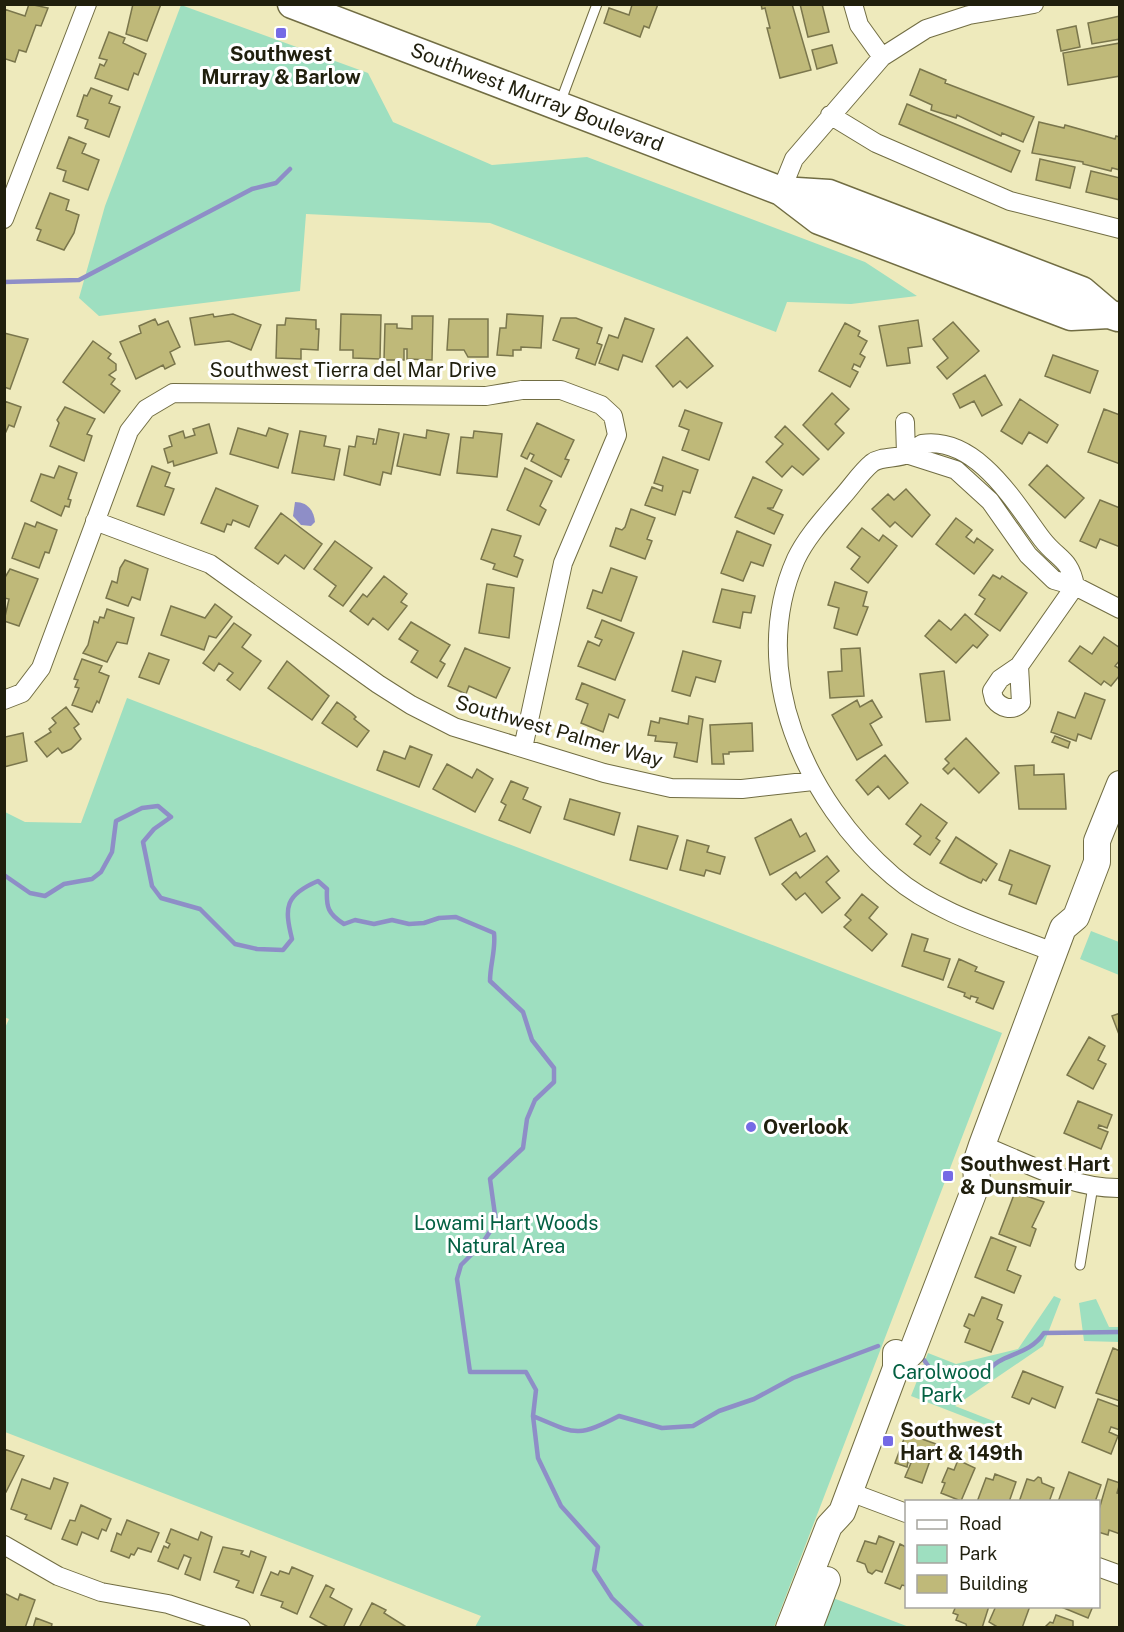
<svg xmlns="http://www.w3.org/2000/svg" width="1124" height="1632" font-family="'Public Sans',sans-serif">
<rect width="100%" height="100%" fill="#eeeabc"/>
<path fill="#9edfc0" d="M181,5L368,73L393,122L492,165L587,157L865,262L917,296L851,304L787,302L776,332L490,223L306,214L300,291L99,316L79,298L105,206Z
M127,698L1002,1033L774,1627H475L481,1616L5,1432L4,1030L9,1019L4,1017L5,812L25,822L81,823Z
M1091,931L1119,942V975L1080,959Z
M1054,1296L1061,1299L1043,1346L955,1406L1001,1424L999,1430L911,1396L928,1353L956,1364L1018,1349Z
M1096,1299L1109,1327H1119V1342L1084,1341L1079,1303Z
M833,1598L909,1627L822,1628Z"/>
<path fill="#8e8ec7" d="M295,502C307,502 314,510 315,522L311,526L301,525L293,516Z"/>
<g fill="none" stroke-linecap="round" stroke-linejoin="round">
<path stroke="#8e8ec7" stroke-width="4.5" d="M4,282L79,280L252,189L276,183L290,169
M4,875L30,893L45,896L64,884L92,879L101,872L112,852L116,821L142,808L158,806L171,817L154,829L143,842L152,886L161,898L200,909L235,944L257,949L283,950L292,939C284,907 285,895 318,881L327,889C326,907 328,914 344,924L355,920L374,924L392,920L409,924L424,923L439,918L456,917L494,933C496,950 490,964 490,981L523,1012L532,1040L554,1068V1082L535,1100L527,1119L523,1148L490,1179L496,1222L482,1244L461,1265L457,1279L470,1372H526L536,1390L533,1416L538,1458L561,1506L598,1547L594,1570L612,1598L643,1628
M924,1360L933,1373H987C1000,1352 1027,1358 1044,1333L1120,1332
M533,1416C576,1434 576,1438 619,1416L662,1428L693,1426L719,1411L754,1399L793,1378L878,1346"/>
</g>
<path fill="#bfb979" stroke="#7a764c" stroke-width="1.5" d="M29,4L48,8L41,26L36,25L26,52L19,50L15,62L6,59L4,61V9L25,16Z
M133,4H161L147,41L126,34Z
M630,4H658L649,28L644,26L640,37L604,23L609,8L629,15L632,5Z
M761,4H792L811,70L780,78L767,28H770L765,8L762,9Z
M800,4H822L829,32L808,37Z
M1120,16V39L1092,44L1088,23Z
M1076,26L1080,47L1061,51L1057,30Z
M109,32L125,38L123,43L146,54L138,75L134,73L128,90L95,78L100,64L104,66L107,60L99,58Z
M1120,43V76L1068,85L1063,53Z
M832,45L837,63L817,69L812,50Z
M920,69L946,80L945,83L1034,117L1023,142L1002,133L1001,136L957,115L956,118L931,110L932,105L910,95Z
M91,88L112,96L109,103L120,107L109,137L85,128L88,120L77,116L84,95L87,96Z
M907,104L1020,151L1011,172L899,124Z
M1039,122L1064,128L1065,125L1115,139L1116,136L1120,137V170L1112,168L1111,171L1083,164V162L1032,153Z
M69,137L86,144L82,153L99,160L88,190L63,181L66,171L57,168Z
M1040,159L1075,167L1070,188L1036,180Z
M1091,171L1120,178V200L1086,192Z
M50,193L69,200L66,210L79,215L74,233L64,250L37,240L41,230L36,228Z
M213,314L214,317L233,314L261,325L251,350L229,341L195,345L190,318Z
M341,314L381,315L380,359L353,358V350H340Z
M507,314L543,316L541,348L521,347V350H513V356L497,355L500,328H506Z
M412,316H433L432,360L407,359V349H404V360H384L385,324H397V328L412,329Z
M286,318L316,320V329H319L318,350L301,349V359L276,358L277,325H285Z
M561,318H576L602,328L597,343L602,345L595,365L576,358L579,349L553,340Z
M625,318L654,329L642,362L623,355L618,370L599,363L609,335L618,338Z
M155,319L158,325L168,321L180,347L170,352L175,364L165,369L163,365L136,379L120,342L141,333L139,326Z
M449,319H488V357H468L464,350H447Z
M918,320L922,346L908,348L910,363L887,366L879,326Z
M953,322L979,351L947,379L937,367L948,358L933,339Z
M845,323L860,331L858,336L867,341L860,354L865,357L860,367L854,364L852,369L858,372L850,387L819,371Z
M4,333L28,339L10,389L4,387Z
M687,337L713,366L687,388L680,381L673,387L656,366Z
M93,341L111,354L108,358L116,364V370L109,375L115,379L111,384L120,391L104,413L63,382Z
M1053,355L1098,371L1090,393L1045,376Z
M985,375L1002,405L982,416L974,401L960,408L953,394Z
M832,393L849,409L835,424L844,433L828,450L803,425Z
M1020,399L1058,425L1047,443L1029,432L1022,444L1001,431Z
M4,401L21,407L14,427L9,425L4,436Z
M65,407L95,419L87,434L92,436L84,461L50,446L59,423L57,420Z
M1104,409L1120,415V464L1088,452Z
M685,410L722,423L709,460L682,450L689,430L679,426Z
M537,423L574,440L565,459L569,460L561,477L531,461L534,455L530,453L527,459L521,456Z
M209,424L217,453L174,466L173,461L168,463L164,449L172,446L169,436L183,431L185,438L195,435L193,429Z
M785,426L819,459L803,475L792,466L782,477L766,462L783,444L775,437Z
M238,428L266,436L269,428L288,434L278,468L230,454Z
M379,429L399,433L391,474L383,472L380,485L344,475L349,446L355,447L357,436L374,439L373,444H376Z
M427,430L449,434L440,475L397,466L404,434L426,438Z
M300,431L326,436L324,446L340,449L334,480L292,473Z
M474,431L502,434L497,477L457,473L461,437L473,438Z
M663,457L698,470L690,493L683,491L675,515L645,505L652,487L662,491L663,486L654,483Z
M1047,465L1084,498L1065,518L1029,485Z
M59,466L77,473L68,499L71,500L69,507L65,506L61,516L31,501L41,474L54,478Z
M152,466L170,473L165,486L174,489L164,515L137,506Z
M525,468L552,481L540,506L546,510L539,525L507,510Z
M753,477L782,490L773,508H767L783,515L774,534L735,517Z
M216,488L258,506L249,527L233,520L231,525L227,524L224,532L201,523Z
M906,489L930,515L912,537L895,522L890,527L872,509L888,494L894,500Z
M1100,500L1120,508V547L1100,539L1096,548L1080,541Z
M631,509L655,518L647,539L652,541L645,559L610,546L616,528L622,530L625,527Z
M281,513L322,544L304,569L285,555L278,564L255,548Z
M956,518L972,530L966,537L974,543L977,538L993,550L974,574L936,544Z
M37,522L57,530L49,553L45,552L39,568L12,558L25,523L35,527Z
M862,528L879,541L883,535L897,546L868,583L851,569L860,557L847,547Z
M492,529L521,536L514,556L523,560L517,577L493,569L495,564L481,559Z
M737,531L771,545L763,566L751,562L743,581L721,573Z
M335,541L372,568L343,606L329,596L336,586L314,569Z
M125,560L148,569L140,600L132,597L128,606L106,598L112,581L117,583L120,568Z
M611,568L637,577L621,621L587,608L593,590L602,593Z
M10,569L38,579L19,626L4,621L9,599L4,598V579Z
M993,575L1000,579L1002,576L1027,593L1000,631L975,614L985,599L979,595Z
M384,576L407,594L401,602L407,606L388,630L373,618L368,625L350,611L363,594L367,597Z
M835,582L867,592L863,606L868,607L857,635L834,628L839,608L828,605Z
M487,584L514,588L509,638L479,633Z
M722,589L755,596L751,613L743,612L740,628L713,622Z
M215,604L232,617L216,638L209,636L204,650L161,635L171,606L205,618Z
M107,609L134,618L127,644L117,642L107,662L83,653L88,645L94,621L98,623L100,617L104,618Z
M965,614L988,635L977,648L973,645L956,663L925,636L939,620L951,630Z
M602,620L634,633L615,680L578,666L588,641L599,646L602,640L595,637Z
M411,622L450,645L440,661L445,664L437,678L411,662L418,651L399,639Z
M234,623L251,635L242,647L261,661L240,690L227,680L233,673L219,663L214,671L203,663Z
M1104,637L1120,648V660L1115,666L1120,669V675L1111,686L1104,681L1101,685L1069,661L1080,646L1092,654Z
M465,648L510,668L496,698L469,686L466,694L448,686Z
M860,648L864,696L830,698L828,672L842,671L841,649Z
M683,651L721,661L715,682L696,677L690,696L672,691Z
M149,653L169,660L159,684L139,677Z
M82,659L102,666L99,672L109,676L99,703L97,701L92,712L72,705L79,688L75,687L78,680L74,679Z
M287,661L329,696L312,720L268,688Z
M944,671L950,720L926,722L920,674Z
M582,683L625,700L618,718L609,714L603,732L581,723L588,704L576,699Z
M1085,693L1105,700L1091,739L1078,734L1076,741L1051,732L1058,712L1075,718Z
M857,700L860,707L872,700L882,717L870,724L882,745L857,760L832,715Z
M337,702L352,713L356,717L354,719L369,731L357,747L322,723Z
M66,707L79,724L74,728L81,739L71,749L62,753L58,748L47,757L35,742L51,732L49,729L56,723L52,718Z
M689,716L703,719L697,762L674,757L677,743L655,741L656,736L648,735L651,721L659,723L660,718L688,724Z
M752,723L753,751L729,752V754H723L724,764H712L710,725Z
M23,733L27,761L4,767L5,737Z
M1055,736L1070,742L1068,748L1052,742Z
M966,738L999,773L979,793L954,768L948,774L943,769L949,763L945,759Z
M410,746L432,755L419,787L377,770L384,751L405,759Z
M885,755L908,783L889,799L878,786L868,795L856,780Z
M447,764L472,778L477,769L493,779L475,812L433,789Z
M1034,765V775L1064,774L1066,809H1019L1015,766Z
M511,781L528,788L523,799L541,807L530,833L499,820L506,805L501,802Z
M570,799L620,813L614,835L564,819Z
M921,804L947,823L936,838L940,841L930,855L914,844L921,836L906,824Z
M791,819L800,837L806,833L815,851L770,875L755,838Z
M638,826L678,836L667,869L630,860Z
M956,837L997,864L986,881L983,879L981,883L969,878L940,863Z
M687,840L709,846L707,852L725,857L720,874L706,870L704,876L680,870Z
M1010,850L1050,866L1036,904L1009,894L1012,885L999,880Z
M827,856L839,871L826,882L840,898L822,913L805,893L796,900L782,884L796,872L800,878Z
M862,894L878,907L869,918L887,934L872,951L844,927L851,920L845,915Z
M912,934L928,939L924,951L950,959L943,980L902,966Z
M959,959L977,967L975,971L1004,982L993,1009L976,1002L978,998L971,996L970,999L964,996L965,993L948,987Z
M1120,1013V1037L1112,1016Z
M1089,1037L1105,1046L1098,1060L1106,1064L1093,1089L1067,1075Z
M1078,1101L1112,1115L1107,1128L1099,1125L1098,1128L1108,1132L1101,1149L1064,1133Z
M1015,1192L1044,1202L1032,1227L1036,1229L1030,1246L999,1234Z
M991,1237L1016,1247L1007,1270L1021,1276L1014,1293L975,1277Z
M982,1297L1002,1305L997,1319L1003,1322L991,1352L965,1342L970,1329L964,1326L969,1314L974,1316Z
M1113,1348L1120,1351V1401L1096,1393Z
M1023,1371L1063,1387L1055,1408L1032,1398L1029,1404L1012,1397Z
M1098,1399L1120,1407V1430L1111,1427L1109,1432L1118,1436L1111,1454L1082,1442Z
M908,1428L924,1434L922,1439L936,1444L922,1483L905,1477L911,1463L908,1462L907,1467L895,1463Z
M4,1449L24,1456L6,1492L4,1491Z
M958,1460L975,1468L961,1501L941,1493L945,1483L942,1482L948,1468L954,1470Z
M1069,1472L1101,1485L1095,1502H1058Z
M995,1474L1016,1482L1009,1502H977L986,1478L993,1480Z
M1038,1477L1041,1478L1042,1483L1054,1488L1049,1502H1019L1027,1479L1034,1481Z
M54,1478L68,1483L51,1529L25,1519L27,1515L11,1509L22,1479L50,1489Z
M1108,1479L1120,1483L1117,1493L1120,1494V1534L1109,1530L1108,1535L1098,1532V1513Z
M81,1505L111,1519L106,1531L102,1529L98,1539L82,1532L77,1545L62,1539L70,1520L75,1521Z
M127,1520L159,1533L151,1552L138,1548L134,1555L131,1554L129,1558L111,1551L117,1533L121,1535Z
M171,1529L198,1540L201,1532L212,1537L200,1580L185,1574L191,1558L184,1555L178,1569L158,1561L164,1546L168,1548L170,1544L166,1542Z
M879,1536L894,1542L882,1572L876,1570L872,1574L868,1572L865,1564L857,1561L865,1541L876,1544Z
M900,1544L906,1547V1586L902,1585L900,1589L885,1583Z
M223,1547L243,1551L241,1554L249,1557L251,1551L266,1557L253,1593L236,1587L239,1581L214,1572Z
M292,1567L313,1576L297,1614L281,1607L283,1602L261,1595L271,1572L278,1575L280,1571L289,1574Z
M326,1585L334,1589L330,1597L352,1609L343,1628H330L310,1617Z
M4,1593L18,1600L20,1594L35,1600L25,1628H4Z
M372,1603L386,1610L384,1613L408,1628H359Z
M956,1606H989L982,1628H967L966,1624L956,1620L958,1615L953,1613Z
M996,1606H1030L1022,1628H999L989,1622Z
M1059,1606H1093L1088,1618Z
M1056,1615L1073,1621V1628H1044L1050,1622L1053,1623Z
M36,1618L52,1624L51,1628H33Z"/>
<g fill="none" stroke-linecap="round" stroke-linejoin="round">
<defs>
<path id="lane" d="M560,103L597,4
M1080,1265L1093,1186"/>
<path id="street" d="M853,4L859,25L882,57
M830,115L876,143L1010,201L1120,229
M781,191L794,159L882,57L926,29L969,15L1034,4
M4,219L87,4
M905,422L906,454
M906,454L956,470L990,501L1028,555L1054,580L1075,586L1120,609
M95,521L210,564L378,684L411,705L454,727L604,773L671,788L742,789L813,781
M1019,666L1021,703C1012,712 1001,708 994,699L992,691L1000,679Z
M1019,666L1075,586
M4,700L22,693L41,668L129,431L146,409L173,393L486,396L522,390H561L601,405L613,416L617,435L563,563L523,748
M1053,952C1000,931 937,914 893,876C806,802 746,671 796,559C807,536 826,516 842,497C852,486 861,472 872,463C881,456 897,459 907,454C912,451 917,447 922,444C977,436 1015,503 1042,539C1058,560 1070,558 1075,586
M982,1145C1025,1162 1072,1189 1120,1188
M850,1492L906,1513
M4,1545L58,1576L101,1592L168,1604L241,1628
M1098,1567L1120,1575"/>
<path id="secondary" d="M896,1368L912,1352L977,1183L976,1163L982,1145L1063,928L1076,917L1097,862V841L1120,784
M789,1628L829,1526L842,1512L896,1368V1353
M809,1628L827,1580"/>
<path id="primary" d="M292,4L781,191L819,220L1071,316L1109,314
M781,191L829,194L1082,291L1109,314L1118,317"/>
</defs>
<use href="#lane" stroke="#716d43" stroke-width="11"/>
<use href="#street" stroke="#716d43" stroke-width="20"/>
<use href="#secondary" stroke="#716d43" stroke-width="28"/>
<use href="#primary" stroke="#716d43" stroke-width="31"/>
<use href="#lane" stroke="#fff" stroke-width="9"/>
<use href="#street" stroke="#fff" stroke-width="18"/>
<use href="#secondary" stroke="#fff" stroke-width="26"/>
<use href="#primary" stroke="#fff" stroke-width="28"/>
</g>
<g fill="#756ae5" stroke="#fff" stroke-width="2">
<rect x="275" y="27" width="12" height="12" rx="3"/>
<circle cx="751" cy="1127" r="6"/>
<rect x="942" y="1170" width="12" height="12" rx="3"/>
<rect x="882" y="1435" width="12" height="12" rx="3"/>
</g>
<g text-anchor="middle" stroke-width="6" stroke-linejoin="round" paint-order="stroke">
<g font-size="20" font-weight="bold" fill="#201f0d" stroke="#fff" text-anchor="start">
<text x="281" y="61" text-anchor="middle">Southwest<tspan x="281" dy="23">Murray &amp; Barlow</tspan></text>
<text x="763" y="1134">Overlook</text>
<text x="960" y="1171">Southwest Hart<tspan x="960" dy="23">&amp; Dunsmuir</tspan></text>
<text x="900" y="1437">Southwest<tspan x="900" dy="23">Hart &amp; 149th</tspan></text>
</g>
<g font-size="20" fill="#201f0d" stroke="#fff">
<text transform="translate(537 97) rotate(21)" y="7">Southwest Murray Boulevard</text>
<text x="353" y="377">Southwest Tierra del Mar Drive</text>
<text transform="translate(559 731) rotate(16)" y="7">Southwest Palmer Way</text>
</g>
<g font-size="20" fill="#036042" stroke="#fff">
<text x="506" y="1230">Lowami Hart Woods<tspan x="506" dy="23">Natural Area</tspan></text>
<text x="942" y="1379">Carolwood<tspan x="942" dy="23">Park</tspan></text>
</g>
</g>
<rect width="1124" height="1632" fill="none" stroke="#201f0d" stroke-width="12"/>
<rect x="905" y="1500" width="195" height="108" fill="#ffffff" stroke="#a6a59e" stroke-width="1.5"/>
<rect x="917" y="1520" width="30" height="9" fill="#ffffff" stroke="#a6a59e" stroke-width="1.5"/>
<text x="959" y="1530" font-size="18" fill="#201f0d">Road</text>
<rect x="917" y="1545" width="30" height="18" fill="#9edfc0" stroke="#a6a59e" stroke-width="1.5"/>
<text x="959" y="1560" font-size="18" fill="#201f0d">Park</text>
<rect x="917" y="1575" width="30" height="18" fill="#bfb979" stroke="#a6a59e" stroke-width="1.5"/>
<text x="959" y="1590" font-size="18" fill="#201f0d">Building</text>
</svg>
